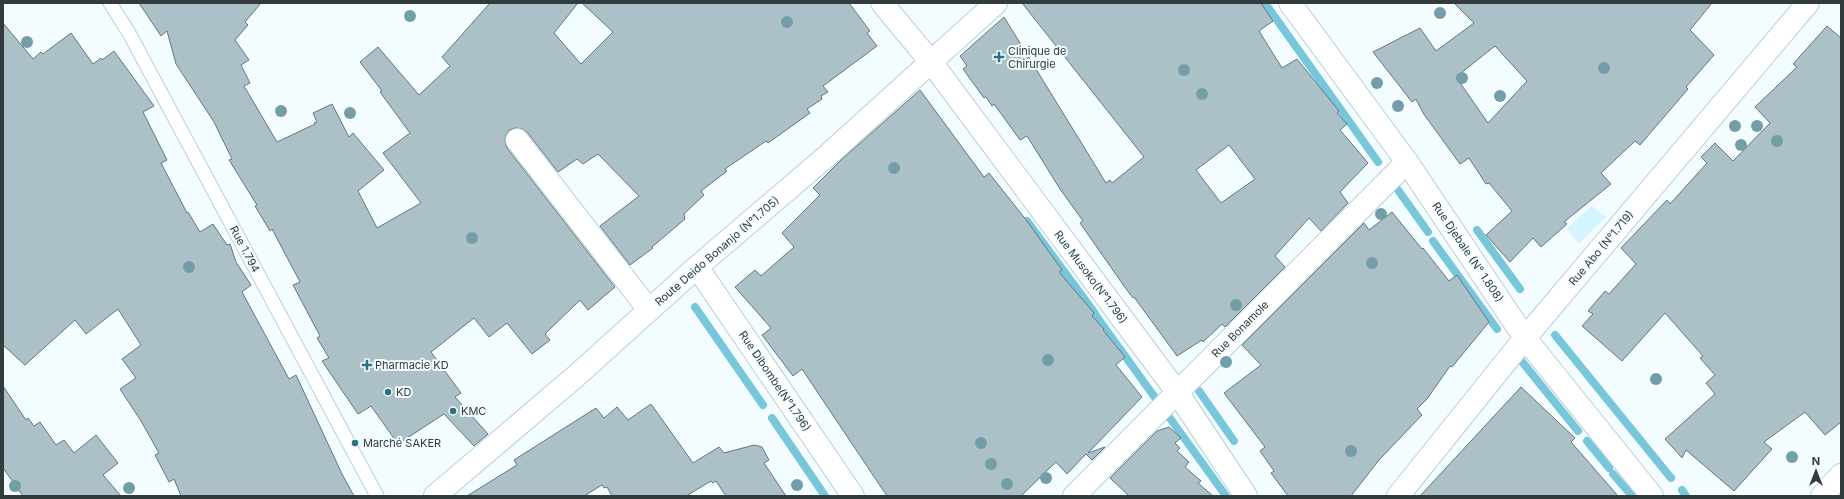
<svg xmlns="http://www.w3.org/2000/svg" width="1844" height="499" font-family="Inter,sans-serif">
<rect width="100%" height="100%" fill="#f3fcff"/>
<path fill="#d4f5fe" d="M1592,206L1606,217L1579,243L1566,229Z"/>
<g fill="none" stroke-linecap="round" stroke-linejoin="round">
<path stroke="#77c6da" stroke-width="8" d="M1265,3L1378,162
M1398,190L1428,232
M1027,221L1094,312
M1477,230L1520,289
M1433,241L1497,329
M695,307L763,405
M1094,313L1226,496
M1555,335L1671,478
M1519,358L1578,431
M1199,391L1234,441
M772,418L825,496
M1587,441L1609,468
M1613,474L1632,496
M1682,490L1686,496"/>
</g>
<path fill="#abc1c7" stroke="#63787d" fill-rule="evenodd" d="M139,3H261L245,22L248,25L235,40L249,60L241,65L250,83L244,86L277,142L315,124L314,123L317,122L313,113L332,104L349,137L353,133L384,170L358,191L377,228L421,203L383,153L410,133L380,92L382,91L360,62L378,47L419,95L450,66L442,57L490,3H578L554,33L581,64L613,32L582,3H849L870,31L867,33L877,46L823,86L828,92L821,96L822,99L807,109L810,113L768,143L766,141L725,169L727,171L701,191L704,195L684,214L685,219L652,247L653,248L630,265L600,226L639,196L598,154L583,164L577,159L558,172L527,132L522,129L516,128L509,130L506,135L505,141L507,148L615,287L588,310L580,300L545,334L550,340L532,354L507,323L489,337L474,318L431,352L461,393L455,397L488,434L474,446L444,414L398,444L371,406L358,414L322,361L329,358L317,338L320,336L293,285L300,282L272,229L270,231L255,206L257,205L229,160L232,159L214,122L176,64L167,31L161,36Z
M1022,3H1261L1273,21L1259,31L1282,68L1297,59L1339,111L1337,113L1347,124L1340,130L1368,163L1340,192L1348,203L1321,231L1309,218L1275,256L1285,267L1225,327L1222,324L1203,342L1202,340L1177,356L1134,297L1133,298L1124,286L1080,223L1083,221L1060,189L1027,136L1020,140L994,104L992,106L986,97L984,98L963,69L967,66L960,56L1004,17L1106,183L1110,180L1112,183L1144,157ZM1229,145L1255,179L1221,203L1196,170Z
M1454,3H1712L1690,30L1714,55L1686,87L1688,89L1640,145L1635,141L1601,173L1611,184L1564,222L1567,224L1541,247L1533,238L1510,262L1486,235L1512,211L1489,183L1486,184L1469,158L1460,164L1423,113L1416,99L1412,102L1373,52L1420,28L1436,51L1474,23ZM1495,46L1527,81L1488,123L1456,77Z
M3,23L33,59L41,52L43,54L71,33L93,64L101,58L102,60L114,51L154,106L143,112L167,160L161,163L187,213L188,212L200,232L213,224L227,245L230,244L236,262L251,285L242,292L289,379L296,375L342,474L354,496H181L174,479L169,482L155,455L159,453L141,421L120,389L136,378L122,359L141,345L118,309L86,334L75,320L25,365L3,345Z
M1827,26L1841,38V422L1825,435L1805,412L1764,442L1772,449L1734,491L1686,450L1682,458L1665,439L1715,394L1706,383L1715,375L1700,358L1703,356L1665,313L1622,361L1582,326L1593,314L1588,311L1605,291L1609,294L1636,264L1621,248L1667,200L1670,204L1707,163L1701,157L1715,143L1733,161L1770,123L1755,107L1797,67L1793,64Z
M920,90L984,177L989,173L1027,221L1062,270L1059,272L1094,313L1092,316L1104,329L1103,330L1125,357L1116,365L1142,397L1088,453L1105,447L1092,460L1086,454L1067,474L1056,462L1021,496H887L802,369L793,376L762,335L771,328L735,287L755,270L761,276L794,247L782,233L820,195L813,188L841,160Z
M1392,212L1422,249L1423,248L1449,281L1457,275L1489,322L1452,367L1450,366L1427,399L1417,409L1422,415L1379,460L1351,496H1288L1271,473L1274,471L1260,451L1265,447L1224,393L1261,365L1242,345L1364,223L1369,230Z
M3,386L26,420L28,418L34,426L40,422L56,445L64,440L74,453L96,435L118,463L103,475L121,496H23L3,468Z
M1521,387L1575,438L1571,442L1618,496H1420Z
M651,404L693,463L719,447L724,453L754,445L762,447L769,460L764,463L786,496H726L716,481L713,483L711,481L686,496H612L607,487L604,488L602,485L584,496H467L517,465L514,460L596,408L604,418L617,407L628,420Z
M1169,427L1181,438L1175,443L1180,448L1177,451L1189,462L1185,467L1201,481L1198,483L1213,496H1129L1110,478L1157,431Z"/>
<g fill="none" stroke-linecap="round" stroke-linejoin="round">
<defs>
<path id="lane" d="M110,3L129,33L377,496"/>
<path id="street" d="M882,3L931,62L1177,392L1246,496
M1290,3L1407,162L1525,338L1652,496
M517,140L649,310
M697,267L853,496
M1074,496L1407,162
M1822,496L1841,475"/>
<path id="secondary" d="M1398,496L1525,338L1808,3"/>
<path id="primary" d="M435,496L576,376L697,267L828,155L996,3"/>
</defs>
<use href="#lane" stroke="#b9d0d6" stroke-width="15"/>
<use href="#street" stroke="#b9d0d6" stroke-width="24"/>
<use href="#secondary" stroke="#b9d0d6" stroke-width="24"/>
<use href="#primary" stroke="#b9d0d6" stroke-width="24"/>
<use href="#lane" stroke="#fff" stroke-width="13"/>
<use href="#street" stroke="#fff" stroke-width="22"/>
<use href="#secondary" stroke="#fff" stroke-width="22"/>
<use href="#primary" stroke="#fff" stroke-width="22"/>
</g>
<g fill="#739ea8">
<circle cx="1440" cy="13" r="6"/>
<circle cx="410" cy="16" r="6"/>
<circle cx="787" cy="22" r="6"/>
<circle cx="27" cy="42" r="6"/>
<circle cx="1604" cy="68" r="6"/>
<circle cx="1184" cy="70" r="6"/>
<circle cx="1462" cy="78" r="6"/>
<circle cx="1377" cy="83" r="6"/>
<circle cx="1202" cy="94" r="6"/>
<circle cx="1500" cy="96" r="6"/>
<circle cx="1398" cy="106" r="6"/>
<circle cx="281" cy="111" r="6"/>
<circle cx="350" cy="113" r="6"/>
<circle cx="1735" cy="126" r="6"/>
<circle cx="1757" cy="126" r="6"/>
<circle cx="1777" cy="141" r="6"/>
<circle cx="1741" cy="145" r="6"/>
<circle cx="894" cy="168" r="6"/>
<circle cx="1381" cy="214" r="6"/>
<circle cx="472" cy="238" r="6"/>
<circle cx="1372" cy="263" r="6"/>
<circle cx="189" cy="267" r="6"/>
<circle cx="1236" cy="305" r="6"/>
<circle cx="1048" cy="360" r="6"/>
<circle cx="1226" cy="362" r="6"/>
<circle cx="1656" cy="379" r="6"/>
<circle cx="981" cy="443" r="6"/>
<circle cx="1351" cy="451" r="6"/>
<circle cx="1792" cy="457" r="6"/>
<circle cx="991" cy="464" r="6"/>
<circle cx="1046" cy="478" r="6"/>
<circle cx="1007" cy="484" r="6"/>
<circle cx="797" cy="485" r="6"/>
<circle cx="15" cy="486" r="6"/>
<circle cx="129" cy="488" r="6"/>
</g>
<g fill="#2c7081" stroke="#f3fcff" stroke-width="1.5">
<path d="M997 51h4v4h4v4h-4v4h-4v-4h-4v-4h4z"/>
<path d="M365 359h4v4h4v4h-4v4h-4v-4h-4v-4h4z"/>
<circle cx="388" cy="392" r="4"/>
<circle cx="453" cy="411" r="4"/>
<circle cx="355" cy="443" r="4"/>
</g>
<g text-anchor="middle" stroke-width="4" stroke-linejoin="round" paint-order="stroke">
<g font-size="11" fill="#323b3e" stroke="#f3fcff" text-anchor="start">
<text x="1008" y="55">Clinique de<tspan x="1008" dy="13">Chirurgie</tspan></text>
<text x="375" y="369">Pharmacie KD</text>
<text x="396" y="396">KD</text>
<text x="461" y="415">KMC</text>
<text x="363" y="447">Marché SAKER</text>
</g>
<g font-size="11" fill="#323b3e" stroke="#f3fcff">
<text transform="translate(1601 248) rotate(-50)" y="4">Rue Abo (N°1.719)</text>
<text transform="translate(245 249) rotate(62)" y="4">Rue 1.794</text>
<text transform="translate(717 251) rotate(-41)" y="4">Route Deido Bonanjo (N°1.705)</text>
<text transform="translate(1468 252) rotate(56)" y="4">Rue Djebale (N° 1.808)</text>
<text transform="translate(1091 277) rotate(53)" y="4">Rue Musoko(N°1.796)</text>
<text transform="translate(1240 329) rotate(-45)" y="4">Rue Bonamole</text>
<text transform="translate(775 381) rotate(56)" y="4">Rue Dibombe(N°1.796)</text>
</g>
</g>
<rect width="1844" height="499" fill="none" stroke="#323b3e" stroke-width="8"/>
<g transform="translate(1816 471)" stroke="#f3fcff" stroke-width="3" paint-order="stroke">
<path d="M0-3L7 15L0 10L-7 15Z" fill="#323b3e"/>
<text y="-6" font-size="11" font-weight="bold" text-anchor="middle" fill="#323b3e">N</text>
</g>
</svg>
